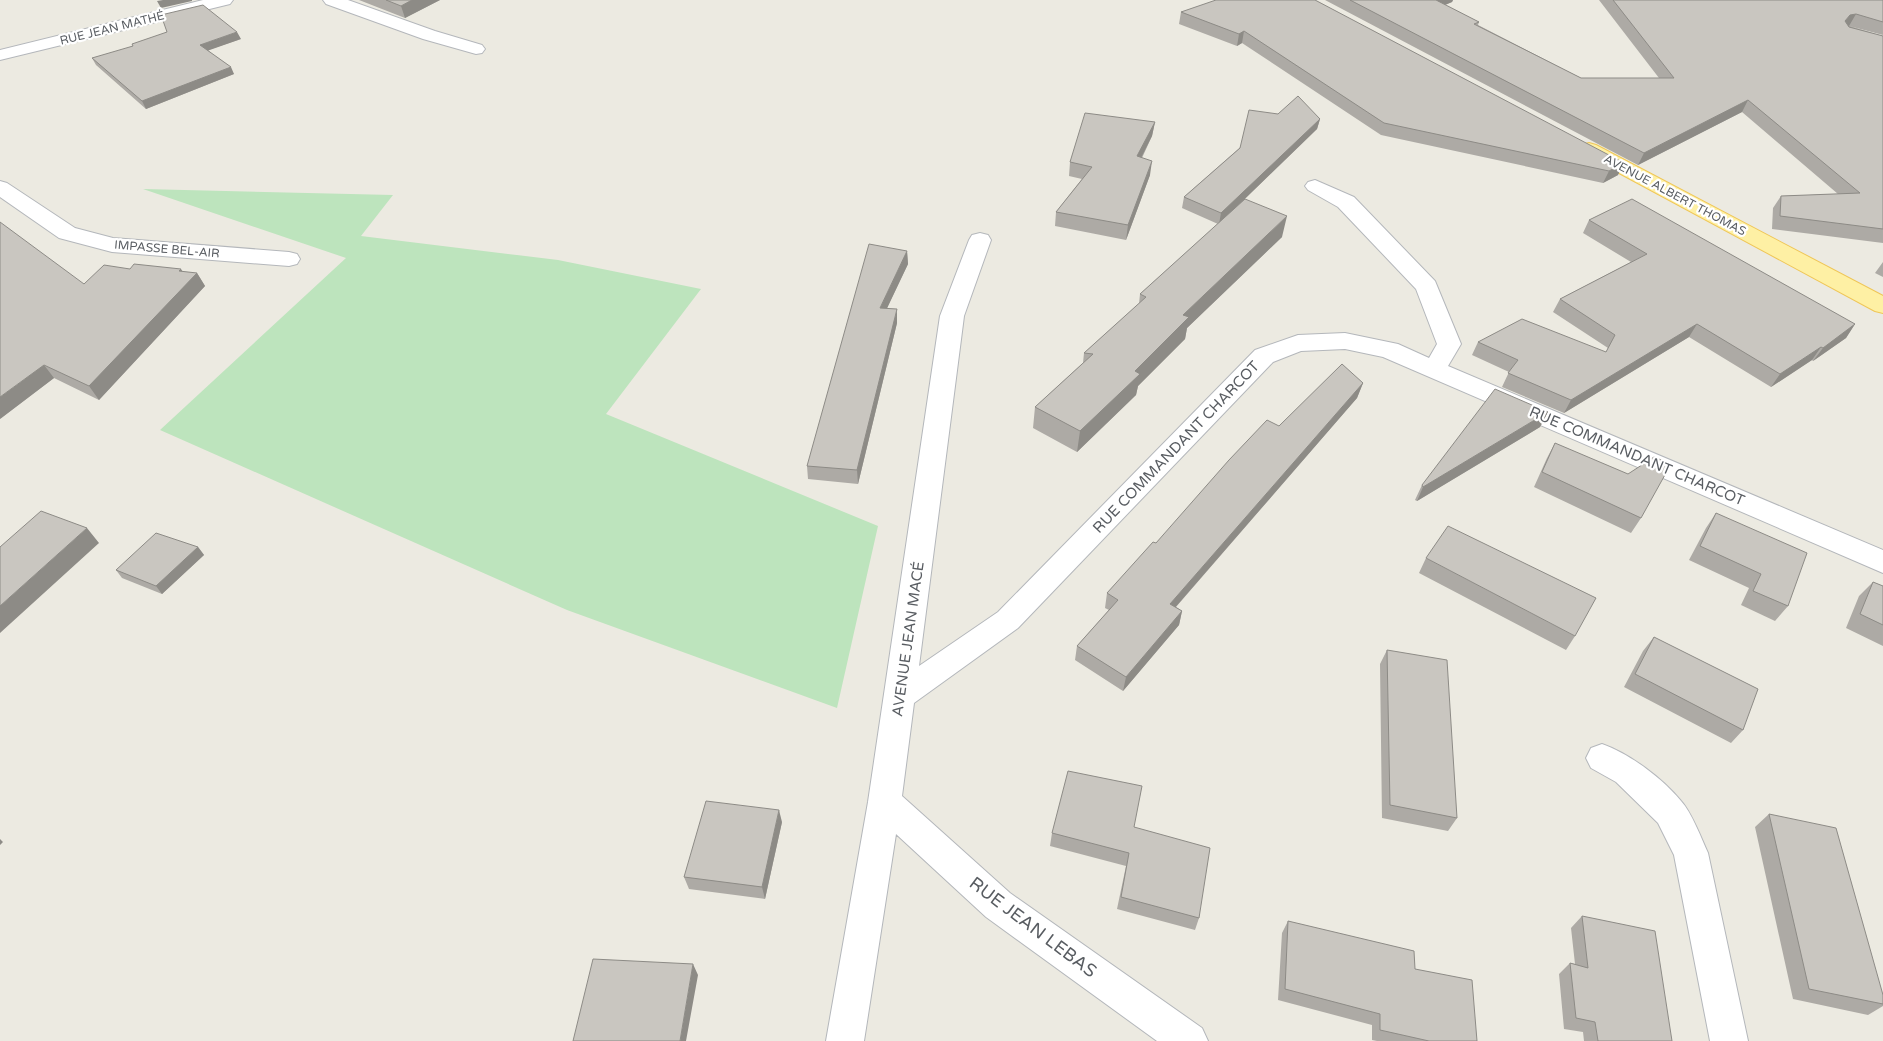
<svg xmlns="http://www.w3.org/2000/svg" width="1883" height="1041" font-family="'Varela Round',sans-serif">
<rect width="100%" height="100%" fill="#eceae1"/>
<path fill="#bde4bd" d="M143,189L393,195L361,236L558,260L701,289L606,414L878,526L837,708L567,610L160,430L346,258Z"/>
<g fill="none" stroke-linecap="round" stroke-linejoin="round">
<defs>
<path id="minor" d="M203,0H233L230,4L0,60V50Z
M323,0H348L435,31L482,45L485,49L482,53L476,54L423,39L326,4Z
M1315,180L1354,197L1435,281L1461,344L1448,366L1883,550V573L1383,357L1345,349L1301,351L1273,362L1018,628L914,703L902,796L1010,893L1202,1028L1208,1041H1157L986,917L896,834L864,1041H826L868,802L940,316L969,240L972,235L980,233L988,235L991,240L964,316L919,666L998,612L1255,350L1298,335L1345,333L1398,344L1429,358L1437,344L1416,289L1338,207L1308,190L1305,186L1308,182Z
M0,181L7,183L75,228L113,238L289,252L297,254L300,259L297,264L289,266L112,252L59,238L0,197Z
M1602,744C1630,754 1662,778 1681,801C1692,813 1701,838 1708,853L1748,1041H1710L1674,855L1658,823L1616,782L1591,768L1586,758L1591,748Z"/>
<path id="major" d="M1589,143L1596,145L1883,296V313L1875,311L1582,153L1579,149L1582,145Z"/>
</defs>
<use href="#minor" stroke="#b4b7bb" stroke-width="2"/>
<use href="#major" stroke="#efc657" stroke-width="2"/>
<use href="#minor" fill="#fff" fill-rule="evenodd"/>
<use href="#major" fill="#fef0a4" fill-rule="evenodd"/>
</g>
<path fill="#adaaa5" d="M359,0H440L405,18Z
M1315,0L1618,175L1603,183L1381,135L1242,43L1237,46L1179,24L1181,12Z
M1325,0H1453L1452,2L1445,5L1479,22L1478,25L1581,78H1659L1599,0H1883V35L1849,26L1883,36V243L1772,229L1773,208L1781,196L1838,194L1742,112L1638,165Z
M241,39L208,50L234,74L146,109L96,65L92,58Z
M1278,114L1320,119L1317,129L1226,217L1282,237L1187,328L1185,339L1138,386L1136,395L1077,452L1033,428L1035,407L1083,363L1084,353L1139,304L1140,294L1218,224L1182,208L1184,197Z
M1155,122L1152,136L1142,158L1150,175L1126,240L1055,226L1056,212L1082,179L1069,176L1070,162Z
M1589,220L1855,324L1846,338L1813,361L1812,360L1771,387L1689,337L1564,413L1502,387L1509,372L1472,355L1478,342L1606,352L1608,348L1553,312L1560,299L1631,262L1583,233Z
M907,251L908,264L887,308L897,323L858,484L808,479L807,466Z
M1883,262V277L1875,273Z
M130,269L197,273L205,286L99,400L54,378L0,419L84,284Z
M1363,383L1357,398L1176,607L1182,611L1179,625L1123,691L1075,660L1077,646L1109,610L1105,608L1107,593L1156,543L1279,426Z
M1548,412L1540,427L1417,501L1415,500L1422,485Z
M1555,443L1641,518L1631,533L1534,487L1547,458Z
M1716,513L1788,606L1775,621L1741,605L1749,588L1689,560L1706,528Z
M198,547L204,555L162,594L122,578L116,570Z
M1426,558L1575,636L1566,650L1419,573Z
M1873,582L1883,586V646L1846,628L1859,596Z
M1654,637L1743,730L1731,743L1624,687L1643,651Z
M1387,650L1457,818L1448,831L1382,818L1380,664Z
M1769,814L1883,995V1006L1868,1015L1793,999L1755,827Z
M782,822L765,899L689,889L684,877Z
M1134,827L1199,918L1195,930L1117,909L1126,866L1050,846L1052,833Z
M1582,916L1672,1041H1584L1583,1032L1564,1029L1559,974L1570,963L1575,964L1571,928Z
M1288,921L1415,969L1477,1041H1377L1372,1040V1025L1278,1000L1282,933Z"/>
<path fill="#8d8b86" d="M163,0H192V1L161,8L157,1Z
M412,0H440L405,18L401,6Z
M1433,0H1453L1452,2L1430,11Z
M1856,14L1849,26L1843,27L1845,21L1850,15Z
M1244,31L1242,43L1237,46L1239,34Z
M237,32L241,39L204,52L200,45Z
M231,67L234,74L146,109L142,101Z
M1748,100L1742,112L1638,165L1644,153Z
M1320,119L1317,129L1219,224L1221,213Z
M1155,122L1152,136L1135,170L1137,156Z
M1152,161L1150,175L1126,240L1128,225Z
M1624,163L1618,175L1603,183L1609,171Z
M1287,216L1282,237L1187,328L1185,339L1138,386L1136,395L1077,452L1080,431L1135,371L1183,315Z
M907,251L908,264L881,321L880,308Z
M181,269L189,281L197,273L205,286L99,400L89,386Z
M897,309V323L858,484L857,470Z
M1697,324L1689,337L1564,413L1571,400Z
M1855,324L1846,338L1813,361L1823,348Z
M1821,347L1812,360L1771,387L1780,374Z
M44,365L54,378L0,419V397Z
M1363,383L1357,398L1166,618L1170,604Z
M1548,412L1540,427L1417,501L1423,487Z
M87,528L99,543L0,633V606Z
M198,547L204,555L162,594L156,586Z
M1182,611L1179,625L1123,691L1126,677Z
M779,810L782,822L765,899L762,887Z
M0,839L3,842L0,845Z
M693,964L698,975L686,1041H680Z"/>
<path fill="#c9c6c0" stroke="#8d8b86" d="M386,0H412L401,6Z
M1216,0H1315L1624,163L1609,171L1384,123L1244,31L1239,34L1181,12Z
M1350,0H1436L1479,22L1474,24L1581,78H1674L1613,0H1883V22L1856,14L1850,15L1845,21L1849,27L1883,36V229L1780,216L1781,196L1860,193L1748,100L1644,153Z
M203,5L237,32L200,45L231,67L142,101L92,58L133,46L132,44L167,32L161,15Z
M1298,96L1320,119L1221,213L1184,197L1240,148L1249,110L1278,114Z
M1085,113L1155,122L1137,156L1152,161L1128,225L1056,212L1092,167L1070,162Z
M1245,199L1287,216L1183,315L1189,317L1135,371L1140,374L1080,431L1035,407L1093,354L1084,353L1146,297L1140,294Z
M1632,199L1855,324L1823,348L1821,347L1780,374L1697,324L1571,400L1508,373L1518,360L1478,342L1522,319L1606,352L1615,335L1560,299L1647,254L1589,220Z
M0,222L84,284L104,265L130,269L134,264L181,269L179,271L197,273L89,386L44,365L0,397Z
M869,244L907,251L880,308L897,309L857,470L807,466Z
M1342,364L1363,383L1170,604L1182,611L1126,677L1077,646L1118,600L1107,593L1153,542L1156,543L1229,460L1267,420L1279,426Z
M1495,389L1548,412L1423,487L1422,485Z
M1555,443L1628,474L1654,457L1671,464L1641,518L1542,472Z
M41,511L87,528L0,606V547Z
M1716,513L1807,553L1788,606L1753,591L1761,574L1700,546Z
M1448,526L1596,598L1575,636L1426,558Z
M156,533L198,547L156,586L116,570Z
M1873,582L1883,586V625L1860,614Z
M1654,637L1758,689L1743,730L1635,674Z
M1387,650L1447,660L1457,818L1390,805Z
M1068,771L1142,786L1134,827L1210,848L1199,918L1121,897L1129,853L1052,833Z
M706,801L779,810L762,887L684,877Z
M1769,814L1836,828L1883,995V1004L1809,989Z
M1582,916L1655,931L1672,1041H1598L1595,1022L1576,1018L1570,963L1588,968Z
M1288,921L1414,951L1415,969L1472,980L1477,1041H1429L1380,1030V1014L1285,989Z
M593,959L693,964L680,1041H573Z"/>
<g text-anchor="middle" stroke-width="4.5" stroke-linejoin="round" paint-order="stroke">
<g font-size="12" fill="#595d62" stroke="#fff">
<text transform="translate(112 28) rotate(-14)" y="4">RUE JEAN MATHÉ</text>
<text transform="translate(1675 195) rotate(28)" y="4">AVENUE ALBERT THOMAS</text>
<text transform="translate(167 249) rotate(5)" y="4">IMPASSE BEL-AIR</text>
</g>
<g font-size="15" fill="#595d62" stroke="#fff">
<text transform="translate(1176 447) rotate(-46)" y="5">RUE COMMANDANT CHARCOT</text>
<text transform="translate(1637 456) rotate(23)" y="5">RUE COMMANDANT CHARCOT</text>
<text transform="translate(908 639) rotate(-82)" y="5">AVENUE JEAN MACÉ</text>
</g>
<g font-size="18" fill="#595d62" stroke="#fff">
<text transform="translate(1033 927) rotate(37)" y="6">RUE JEAN LEBAS</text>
</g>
</g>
</svg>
